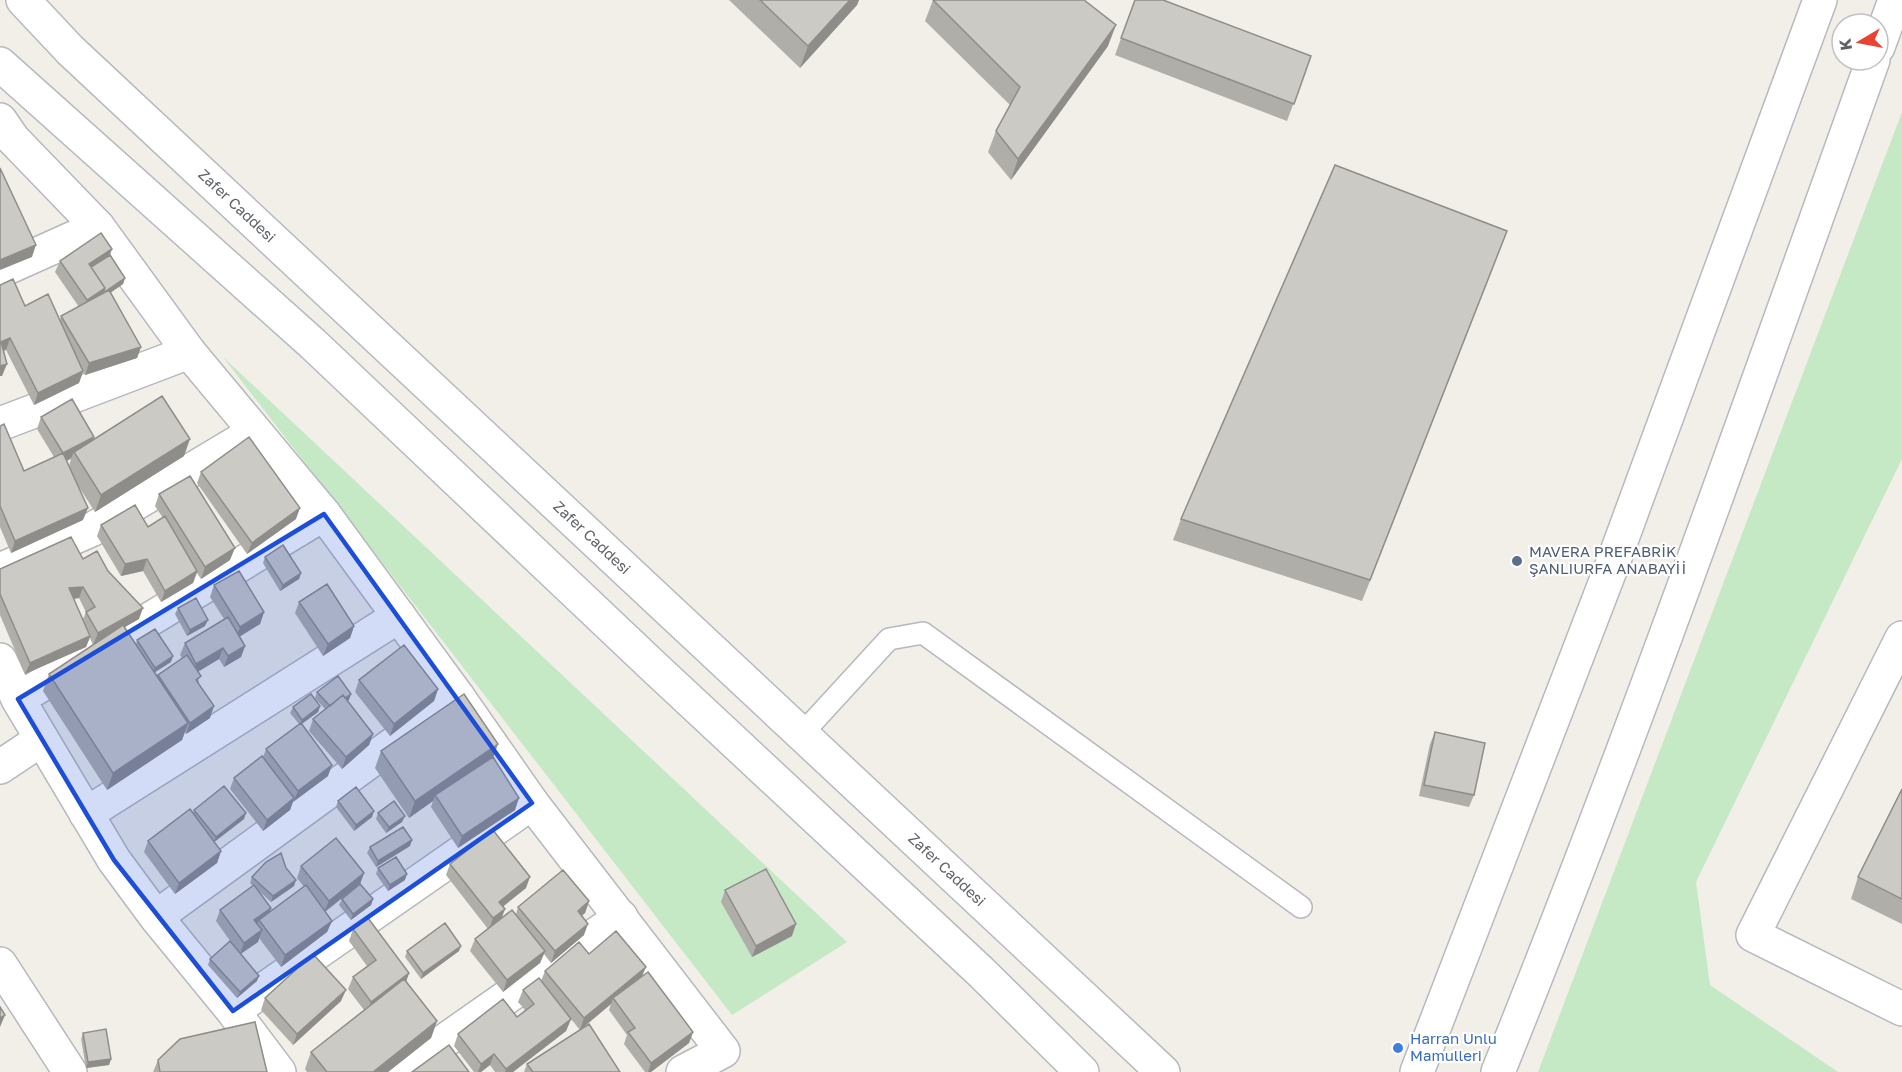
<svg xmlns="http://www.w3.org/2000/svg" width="1902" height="1072" font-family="'Golos Text',sans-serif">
<rect width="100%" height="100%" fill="#f1efe8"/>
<path fill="#c5e8c5" d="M1902,112V459L1696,882L1710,985L1838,1072H1538Z
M223,357L847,942L732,1015Z"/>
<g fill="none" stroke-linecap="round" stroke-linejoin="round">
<defs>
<path id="service" d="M801,735L889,639L923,633L1301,907"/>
<path id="minor" d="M0,271L98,227
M0,424L189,352
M0,570L91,530L255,432
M1902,638L1753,935L1902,1009
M0,660L18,699L114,860L156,917L233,1011L279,1072
M18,699L324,514
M0,767L42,739
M86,814L399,616
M156,917L458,697
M0,964L70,1072
M233,1011L532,803
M400,1072L621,917"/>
<path id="tertiary" d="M0,120L13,139L98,227L189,352L324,514L458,697L532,803L723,1051L683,1072"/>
<g id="secondary">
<path id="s1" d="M23,0L70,50L1163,1072"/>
<path d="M1878,47L1895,0"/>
<path d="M0,64L313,344L654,667L982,973L1082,1072"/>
<path d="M1417,1072L1614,560L1820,0"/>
<path d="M1498,1072C1633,738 1752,398 1873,60"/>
</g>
</defs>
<use href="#service" stroke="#b5b8bc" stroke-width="24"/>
<use href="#minor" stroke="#b5b8bc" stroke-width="36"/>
<use href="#tertiary" stroke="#b5b8bc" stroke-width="36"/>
<use href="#secondary" stroke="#b6babf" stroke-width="36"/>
<use href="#service" stroke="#fff" stroke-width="21"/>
<use href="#minor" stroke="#fff" stroke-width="33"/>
<use href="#tertiary" stroke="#fff" stroke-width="33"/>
<use href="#secondary" stroke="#fff" stroke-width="33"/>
</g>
<path fill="#afaea9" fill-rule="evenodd" d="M729,0H859L857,5L800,68Z
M933,0L1108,46L1011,180L988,152L996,131L1010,105L925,21Z
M1135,0L1311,56L1287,121L1115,55Z
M1507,231L1362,601L1173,540L1181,519Z
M112,249L110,255L125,278L123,284L111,292L141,347L137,358L85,375L83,372L79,383L34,405L6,350L3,351L2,376H0V285L25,306L60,320L61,316L79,307L55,272L60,261Z
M41,417L94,437L93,440L184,456L95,512L77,484L83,520L11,553L0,527V426L24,471L54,457L37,429ZM71,459L69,466L67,461Z
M201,472L296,519L247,554L197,483Z
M159,494L230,560L201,579L197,573L193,583L161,602L143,571L121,576L97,536L101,525L148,527L163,518L155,506Z
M265,557L301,573L299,579L280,591L263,563Z
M83,559L108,571L139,619L125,627L136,644L137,640L171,662L155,672L157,676L158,675L182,658L180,655L185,643L224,619L210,597L214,585L264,612L260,624L239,636L245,646L241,657L224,667L219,659L198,672L199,684L210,718L186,734L185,732L182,740L107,790L43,691L49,674L93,645L90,638L86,647L25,674L0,615V569ZM79,598L86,612L83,619L74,599Z
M299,602L354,626L350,638L323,656L295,613Z
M178,608L205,626L187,636L175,614Z
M359,680L438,689L434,701L390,736L355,692Z
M317,692L349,700L347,701L373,734L369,745L342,769L309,731L313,719L325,709L315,698Z
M320,706L318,712L302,724L328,776L293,802L290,810L263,831L230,789L234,778L263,757L266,749L299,724L290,713L293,707Z
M1435,732L1474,795L1469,807L1419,796L1430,744Z
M381,751L493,758L515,810L458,848L431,807L433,801L409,818L375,768Z
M1902,789V924L1851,899L1858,877Z
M338,801L372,817L354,831L336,807Z
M194,810L244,819L214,842L221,851L217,863L175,894L144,852L148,841L193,813Z
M378,813L402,822L386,833L376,819Z
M410,846L376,867L367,853L370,847Z
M450,864L526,888L503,906L505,909L501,918L516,914L518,907L589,901L585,913L582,916L584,935L551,963L544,954L540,963L503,992L470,951L475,939L488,929L446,875Z
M301,866L364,873L360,884L325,912L332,921L327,932L281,967L259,938L258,942L241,954L257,981L237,998L208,965L210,959L233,945L216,921L220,910L253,886L250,883L252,877L286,868L294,886L271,902L259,891L271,908L270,912L304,887L297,878Z
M378,868L405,880L388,891L376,874Z
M725,890L792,936L752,957L721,902Z
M342,899H373L371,905L351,920L339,905Z
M353,929L409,973L406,981L437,1021L431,1038L388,1072H307L305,1069L311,1052L364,1010L348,989L353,977L367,966L349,941Z
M407,951H459L421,979L405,957Z
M589,954L646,967L642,976L693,1032L689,1043L651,1072H645L624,1044L627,1035L609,1010L611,1004L580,1030L620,1072H524L527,1064L580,1030L567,1014L571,1019L566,1031L513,1072H495L490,1065L481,1072H474L454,1046L458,1034L517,1017L525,1010L518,1002L523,990L541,981L545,971Z
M265,998L341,1001L293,1045L261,1010Z
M83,1033L111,1059L109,1065L86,1068L81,1039Z
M158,1060L267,1072H153Z"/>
<path fill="#8f8d8a" d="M850,0H859L857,5L800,68L808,46Z
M1116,25L1108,46L1011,180L1018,159Z
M1507,231L1499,252L1362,601L1370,580Z
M36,245L32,257L0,270V260Z
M112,249L107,261L89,273V264Z
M125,278L123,284L83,312L87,300L105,288Z
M10,338L6,350L0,352L1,342Z
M141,347L137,358L85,375L89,363Z
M7,364L2,376H0V366Z
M83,371L79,383L34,405L38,393Z
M94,437L90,448L74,452L71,458L59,465L63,453Z
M190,439L184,456L95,512L101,495Z
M88,508L83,520L11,553L15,541Z
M300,508L296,519L247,554L252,543Z
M235,548L230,560L201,579L205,567Z
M147,559L143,571L121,576L125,564Z
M197,571L193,583L161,602L165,591Z
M301,573L299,579L280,591L283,585Z
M83,587L79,598L65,600L69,588Z
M143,608L139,619L93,645L98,633Z
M264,612L260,624L236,639L240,627Z
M208,620L205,626L187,636L190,630Z
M354,626L350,638L323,656L328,644Z
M90,636L86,647L25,674L30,663Z
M245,646L241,657L224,667L228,656Z
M223,648L219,659L192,675L196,664Z
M173,656L171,662L152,674L155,668Z
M438,689L434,701L390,736L394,724Z
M351,694L349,700L329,713L331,707Z
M214,706L210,718L186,734L190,723Z
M320,706L318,712L300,725L302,720Z
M188,723L182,740L107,790L113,773Z
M373,734L369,745L342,769L346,757Z
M498,744L492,761L435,795L433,801L409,818L415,801Z
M332,765L328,776L293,802L298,791Z
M294,798L290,810L263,831L267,820Z
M519,798L515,810L458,848L462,836Z
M374,811L372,817L354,831L356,825Z
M246,813L244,819L213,843L216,837Z
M405,816L402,822L386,833L389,827Z
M412,840L410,846L376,867L378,861Z
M221,851L217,863L175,894L179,883Z
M364,873L360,884L324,912L329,901Z
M407,874L405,880L388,891L390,885Z
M530,877L526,888L495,913L499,902Z
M296,880L294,886L271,902L273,896Z
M373,899L371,905L351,920L353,914Z
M589,901L585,913L573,922L578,911Z
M271,908L267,919L259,920L256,927L254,920Z
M505,909L501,920L489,930L493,918Z
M332,921L327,932L281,967L285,955Z
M588,924L584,935L551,963L555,951Z
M796,924L792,936L752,957L756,946Z
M262,930L258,942L240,954L244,943Z
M461,946L459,951L421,979L423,973Z
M545,951L540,963L503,992L507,980Z
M646,967L641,978L613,998L611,1004L580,1030L584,1018Z
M409,973L405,985L367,1014L371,1002Z
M259,976L257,981L237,998L240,992Z
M346,990L341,1001L293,1045L297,1034Z
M5,1015L0,1027V1018Z
M571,1019L566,1031L513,1072H505L506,1069Z
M437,1021L431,1038L388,1072H373Z
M693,1032L689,1043L651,1072H648L651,1063Z
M494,1054L490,1065L481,1072H478L481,1064Z
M111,1059L109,1065L86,1068L88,1062Z"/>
<path fill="#cccac5" stroke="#8f8d8a" stroke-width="1.5" d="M760,0H850L808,46Z
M933,0H1084L1116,25L1018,159L996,131L1020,87Z
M1135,0H1163L1311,56L1294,104L1121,38Z
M1335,165L1507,231L1370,580L1181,519Z
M0,168L36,245L0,260Z
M101,233L112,249L89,264L105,288L87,300L60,261Z
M110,255L125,278L103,293L105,288L91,267Z
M13,279L25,306L48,294L83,371L38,393L10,338L1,342L7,364L0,366V285Z
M109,290L141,347L89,363L61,316Z
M162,396L190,439L101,495L74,452Z
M72,399L94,437L63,453L41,417Z
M4,424L24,471L63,453L88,508L15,541L0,506V426Z
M249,437L300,508L252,543L201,472Z
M190,476L235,548L205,567L159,494Z
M135,505L148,527L165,516L197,571L165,591L147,559L125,564L101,525Z
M71,537L83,559L97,551L108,571L143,608L98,633L86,612L95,607L83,587L69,588L90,636L30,663L0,594V569Z
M283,545L301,573L283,585L265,557Z
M239,571L264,612L240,627L214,585Z
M327,584L354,626L328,644L299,602Z
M196,598L208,620L190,630L178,608Z
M228,617L245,646L228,656L223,648L196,664L185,643Z
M123,625L188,723L113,773L49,674Z
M155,629L173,656L155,668L137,640Z
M404,645L438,689L394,724L359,680Z
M187,655L201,676L196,680L214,706L190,723L158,675Z
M338,676L351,694L345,698L343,695L330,706L317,692Z
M311,694L320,706L302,720L293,707Z
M464,694L498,744L415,801L381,751Z
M343,695L373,734L346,757L313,719Z
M301,723L332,765L298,791L266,749Z
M1435,732L1485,743L1474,795L1424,785Z
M262,756L294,798L267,820L234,778Z
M493,757L519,798L462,836L435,795Z
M224,786L246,813L216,837L194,810Z
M356,787L374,811L356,825L338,801Z
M1902,789V899L1858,877Z
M394,801L405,816L389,827L378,813Z
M190,809L221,851L179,883L148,841Z
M403,827L412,840L378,861L370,847Z
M493,830L530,877L499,902L505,909L493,918L450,864Z
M336,838L364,873L329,901L301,866Z
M281,853L286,868L296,880L273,896L252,877L266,862Z
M396,857L407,874L390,885L378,868Z
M766,869L796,924L756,946L725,890Z
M563,870L589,901L578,911L588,924L555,951L518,907Z
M360,884L373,899L353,914L342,899Z
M254,885L271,908L254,920L262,930L244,943L220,910Z
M306,885L332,921L285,955L259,920Z
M512,910L545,951L507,980L475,939Z
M368,918L409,973L371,1002L353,977L376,960L353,929Z
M445,923L461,946L423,973L407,951Z
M616,931L646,967L584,1018L545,971L579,942L589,954Z
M230,941L259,976L240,992L210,959Z
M313,954L346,990L297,1034L265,998Z
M648,972L693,1032L651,1063L628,1032L635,1028L613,998Z
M539,978L571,1019L506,1069L494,1054L481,1064L458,1034L503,999L517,1017L534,1004L523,990Z
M404,979L437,1021L373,1072H327L311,1052Z
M0,1007L5,1015L0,1018Z
M255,1022L267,1072H160L158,1060L180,1039Z
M589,1024L620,1072H533L527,1064Z
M106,1029L111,1059L88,1062L83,1033Z
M449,1045L469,1072H412Z"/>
<path fill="#1d4ed8" fill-opacity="0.2" stroke="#1d4ed8" stroke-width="4.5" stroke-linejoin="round" d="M324,514L532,803L233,1011L114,860L18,699Z"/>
<circle fill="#5c6f8a" stroke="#fff" stroke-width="2" cx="1517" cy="561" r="6"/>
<circle fill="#3f7fe0" stroke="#fff" stroke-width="2" cx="1398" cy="1048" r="6"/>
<g text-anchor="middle" stroke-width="4.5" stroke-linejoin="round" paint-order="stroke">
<g font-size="15" fill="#5f6368" stroke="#fff">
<text dy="5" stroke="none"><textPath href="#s1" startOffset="297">Zafer Caddesi</textPath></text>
<text dy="5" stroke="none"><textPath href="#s1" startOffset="783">Zafer Caddesi</textPath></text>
<text dy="5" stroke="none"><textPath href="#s1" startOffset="1269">Zafer Caddesi</textPath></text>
</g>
<g font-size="15" fill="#4e5e75" stroke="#fff" text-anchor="start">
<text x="1529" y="557">MAVERA PREFABRİK<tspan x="1529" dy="17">ŞANLIURFA ANABAYİİ</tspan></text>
</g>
<g font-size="15" fill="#366cbe" stroke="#fff" text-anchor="start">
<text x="1410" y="1044">Harran Unlu<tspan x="1410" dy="17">Mamulleri</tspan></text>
</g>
</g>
<g transform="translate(1860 42) rotate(260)"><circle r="28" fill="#ffffff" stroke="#bfc1c3" stroke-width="1.5"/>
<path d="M0-4.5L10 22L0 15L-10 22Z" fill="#ea4335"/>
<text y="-9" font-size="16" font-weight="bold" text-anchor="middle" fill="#5f6368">K</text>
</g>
</svg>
